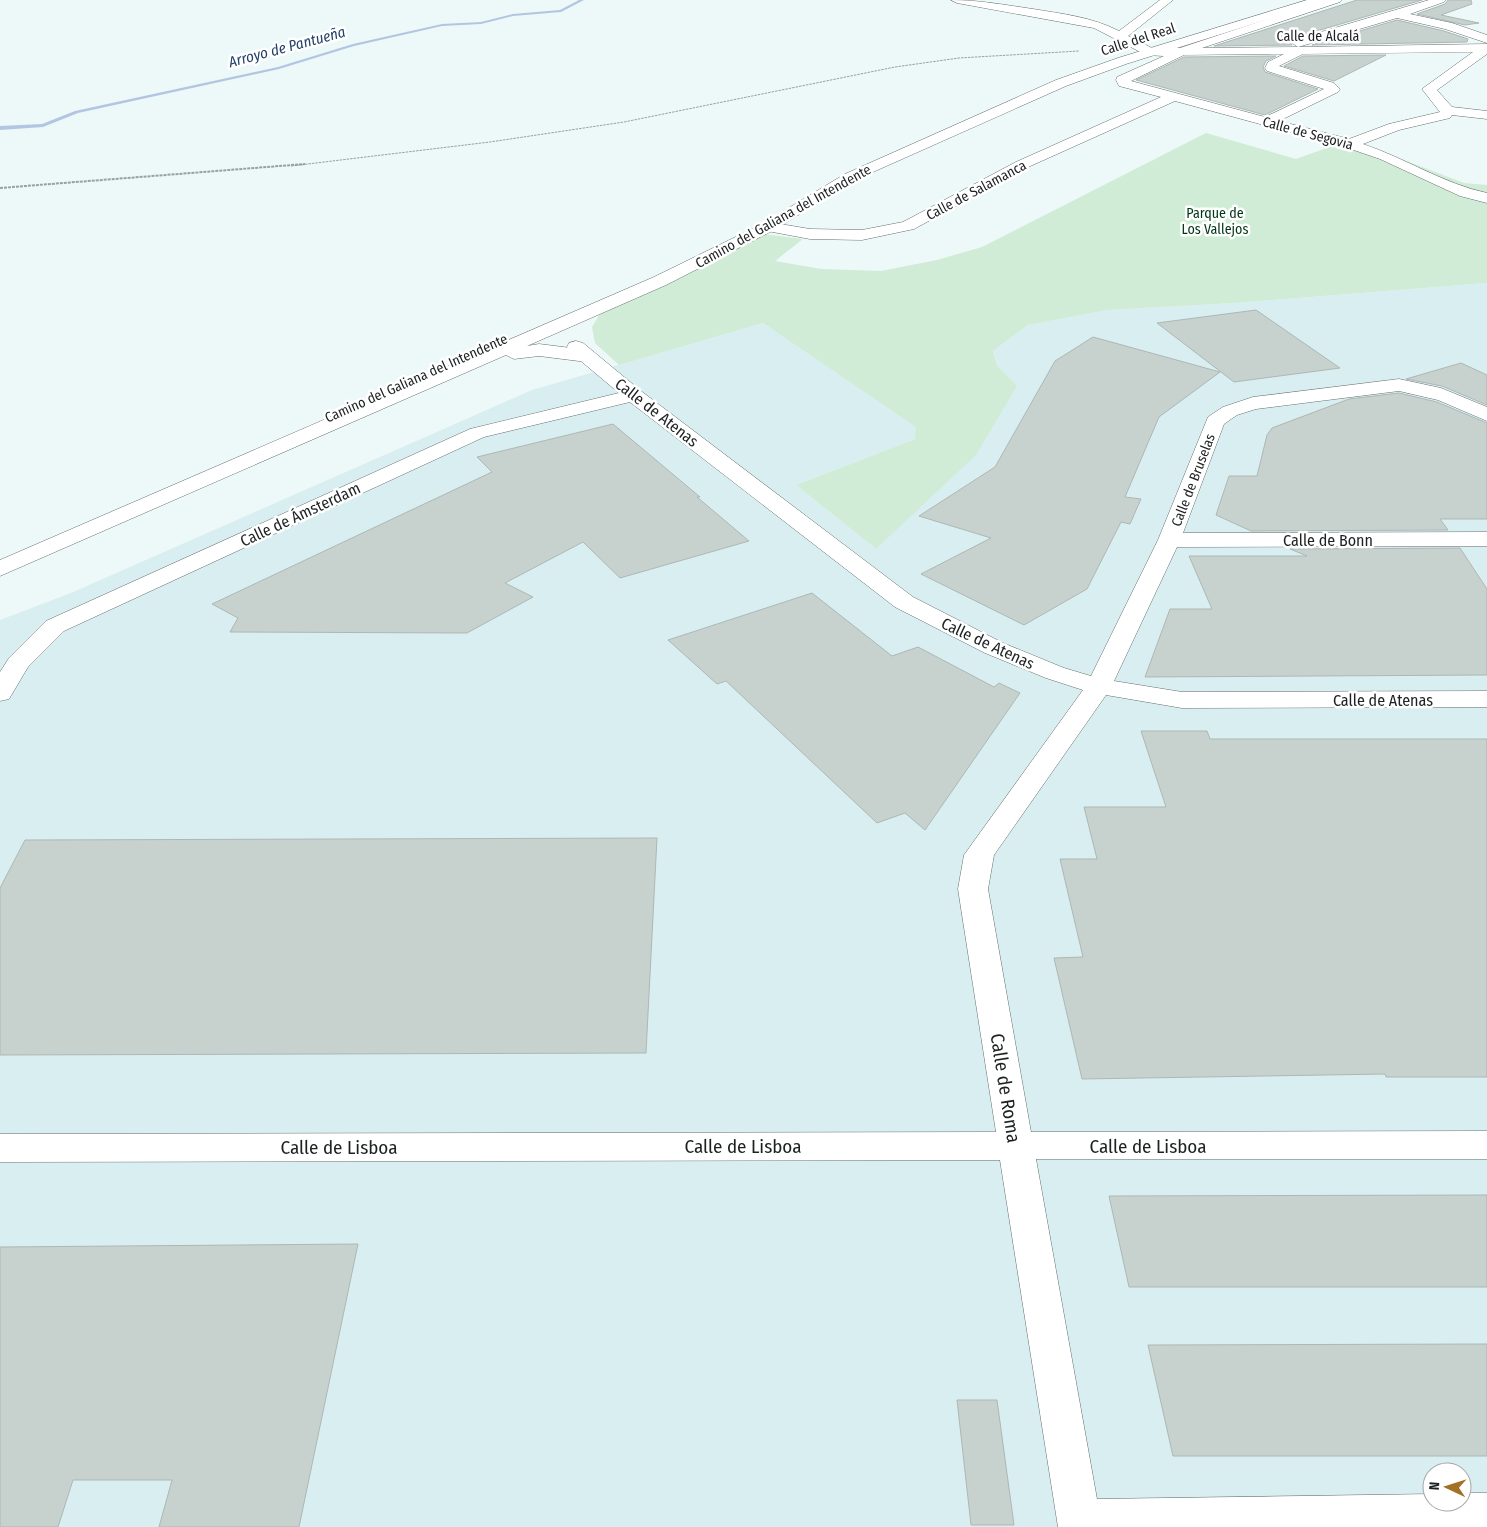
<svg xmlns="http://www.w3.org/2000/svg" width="1487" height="1527" font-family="'Fira Sans Condensed',sans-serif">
<rect width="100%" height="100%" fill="#edf8f9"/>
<path fill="#d9eef0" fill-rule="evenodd" d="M1487,283V1527H0V620L71,593L532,390L763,323L917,427L915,439L796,485L876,549L997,366L993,351L1028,325L1108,310L1235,303ZM1432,1472H1462V1502H1432Z"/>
<path fill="#d0ecd6" d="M1206,133L1296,159L1338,144L1388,154L1464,183L1487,185V283L1235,303L1108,310L1028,325L993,351L997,366L1017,386L976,455L876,549L796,485L915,439L916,427L763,323L619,365L595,343L592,327L601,312L763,234L803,239L775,261L821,269L881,271L937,260L982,247Z"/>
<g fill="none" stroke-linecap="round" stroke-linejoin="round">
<path fill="#b2c6e2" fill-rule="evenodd" d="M579,0H584L561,12L513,16L481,24L442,26L354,46L279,69L78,113L43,127L0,130V126L42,124L75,111L278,67L353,44L442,24L481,22L513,14L560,10Z"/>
</g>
<path fill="#c7d1ce" stroke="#adb8b5" d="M1357,0H1422L1293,38L1290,42L1292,45L1214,46Z
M1448,0H1471L1472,4L1441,15L1479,23L1465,25L1417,14L1445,4Z
M1397,20L1444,31L1468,39L1467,42L1312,45Z
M1386,55L1334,81L1284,66L1303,56Z
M1276,56L1266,61L1263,67L1265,72L1318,89L1265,115L1136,80L1184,57Z
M1256,310L1340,368L1234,382L1157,323Z
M1093,337L1220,372L1159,417L1125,497L1141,499L1130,524L1121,522L1087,589L1024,625L921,574L991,538L919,516L995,467L1055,361Z
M1461,363L1487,375V405L1442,386L1406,379Z
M1399,393L1437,402L1487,423V519H1440L1448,530L1251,531L1216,515L1229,476H1257L1267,435L1272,428L1349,399Z
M613,424L700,497H697L749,541L620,578L583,542L505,583L533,597L467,633L230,632L238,618L212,604L492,472L477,457Z
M1460,548L1487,589V675L1145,677L1170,609H1212L1189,556H1307L1290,549Z
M812,593L892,656L918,647L994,687L999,683L1020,693L925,830L905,813L877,823L726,681L717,684L668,640Z
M1141,731H1207L1210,739H1487V1077H1386L1385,1074L1082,1079L1054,958L1083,957L1060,859H1097L1084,807H1166Z
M657,838L646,1053L0,1055V888L25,840Z
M1487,1195V1287H1129L1109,1196Z
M358,1244L299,1527H159L172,1480H73L58,1527H0V1247Z
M1487,1344V1456H1173L1148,1345Z
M957,1400H997L1014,1525H971Z"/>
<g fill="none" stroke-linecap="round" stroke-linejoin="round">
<defs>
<path id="minor" d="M951,0C979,0 1005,5 1033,9C1063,14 1092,17 1119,31L1160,0H1173L1128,36L1152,48H1180L1325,0H1342L1340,2L1202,48L1298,47L1292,43L1294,40L1429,0H1446L1444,2L1410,14L1452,23L1487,35V43L1445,29L1397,18L1298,47L1487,44V54L1437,90L1452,107L1487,111V119L1452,115L1450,118L1399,130L1363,144C1405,158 1444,184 1487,193V203L1460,196L1380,159L1345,147L1175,101L1026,168L914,229L862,240L810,239L762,230L760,227L762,224L768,222L810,229L862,230L903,222L1016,162L1161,97L1119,86L1116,80L1117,77L1164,56L1146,55L1094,28L957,3ZM1473,52L1422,89L1440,112L1389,124L1349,139L1279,121L1338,92L1340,89L1334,83L1279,66L1303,54ZM1284,54L1268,62L1265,68L1267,71L1324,89L1265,117L1131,81L1184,55Z
M576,341L583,343L641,391L913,597L1003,643L1064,668L1091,676L1158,540L1208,417L1223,407L1253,397L1399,379L1441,388L1487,407V421L1438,400L1399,391L1256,409L1237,415L1224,424L1183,533L1487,532V546L1177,547L1114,681L1182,692L1487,691V707L1182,708L1106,695L994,855L988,889L1031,1132L1487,1131V1159H1036L1097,1499L1432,1494V1502H1462V1493H1487V1527H1058L1000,1160L0,1162V1134L996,1132L958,889L964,855L1083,690L1046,678L985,653L895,607L630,402L484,437L64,631L28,667L9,699L0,701V672L9,658L46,621L470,429L619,393L569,351L567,347L569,343Z"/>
<path id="tertiary" d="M1307,0H1325L1323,2L1126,64L1066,86L855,180L774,230L666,285L527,346L539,344L587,350L594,352L596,356L594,360L587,362L539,356L514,359L506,355L0,576V560L654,277L762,224L845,174L1056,80L1118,58Z"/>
</defs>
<use href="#minor" stroke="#656f70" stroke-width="1"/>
<use href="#tertiary" stroke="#656f70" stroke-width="1"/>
<path stroke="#98a1a2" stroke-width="1" stroke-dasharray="2.5 1" stroke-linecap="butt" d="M291,166L490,142L624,122L895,67L959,58L1079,51"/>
<path stroke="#98a1a2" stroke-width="2" stroke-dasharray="3 1" stroke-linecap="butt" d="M0,188L305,164"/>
<use href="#minor" fill="#fff" fill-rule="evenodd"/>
<use href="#tertiary" fill="#fff" fill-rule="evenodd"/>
</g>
<g text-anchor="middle" stroke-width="5" stroke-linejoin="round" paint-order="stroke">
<g font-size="14" fill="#1d2122" stroke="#fff">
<text x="1318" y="41">Calle de Alcalá</text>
<text transform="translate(1138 39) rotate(-18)" y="5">Calle del Real</text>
<text transform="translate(1308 133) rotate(15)" y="5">Calle de Segovia</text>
<text transform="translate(976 190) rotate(-28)" y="5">Calle de Salamanca</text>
<text transform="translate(783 216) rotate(-29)" y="5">Camino del Galiana del Intendente</text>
<text transform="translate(416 378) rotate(-24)" y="5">Camino del Galiana del Intendente</text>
<text transform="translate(1193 480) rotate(-69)" y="5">Calle de Bruselas</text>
</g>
<g font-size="14" fill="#033617" stroke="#fff">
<text x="1215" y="218">Parque de<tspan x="1215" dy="16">Los Vallejos</tspan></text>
</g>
<g font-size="15" font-style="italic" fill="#244168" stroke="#fff">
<text transform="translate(287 47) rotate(-15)" y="5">Arroyo de Pantueña</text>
</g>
<g font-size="16" fill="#1d2122" stroke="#fff">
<text transform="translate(657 412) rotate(38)" y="6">Calle de Atenas</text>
<text transform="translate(300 514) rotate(-25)" y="6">Calle de Ámsterdam</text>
<text x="1328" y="546">Calle de Bonn</text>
<text transform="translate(988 643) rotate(25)" y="6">Calle de Atenas</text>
<text x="1383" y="706">Calle de Atenas</text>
</g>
<g font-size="19" fill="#1d2122" stroke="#fff">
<text transform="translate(1006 1088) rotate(81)" y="7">Calle de Roma</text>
<text x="743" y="1153">Calle de Lisboa</text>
<text x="1148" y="1153">Calle de Lisboa</text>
<text x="339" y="1154">Calle de Lisboa</text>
</g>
</g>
<g transform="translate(1447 1487) rotate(274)"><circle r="24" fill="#ffffff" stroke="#a5a6a7"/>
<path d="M0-4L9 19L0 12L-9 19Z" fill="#a27127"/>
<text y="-8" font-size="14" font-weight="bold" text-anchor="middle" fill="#1d2122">N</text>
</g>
</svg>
